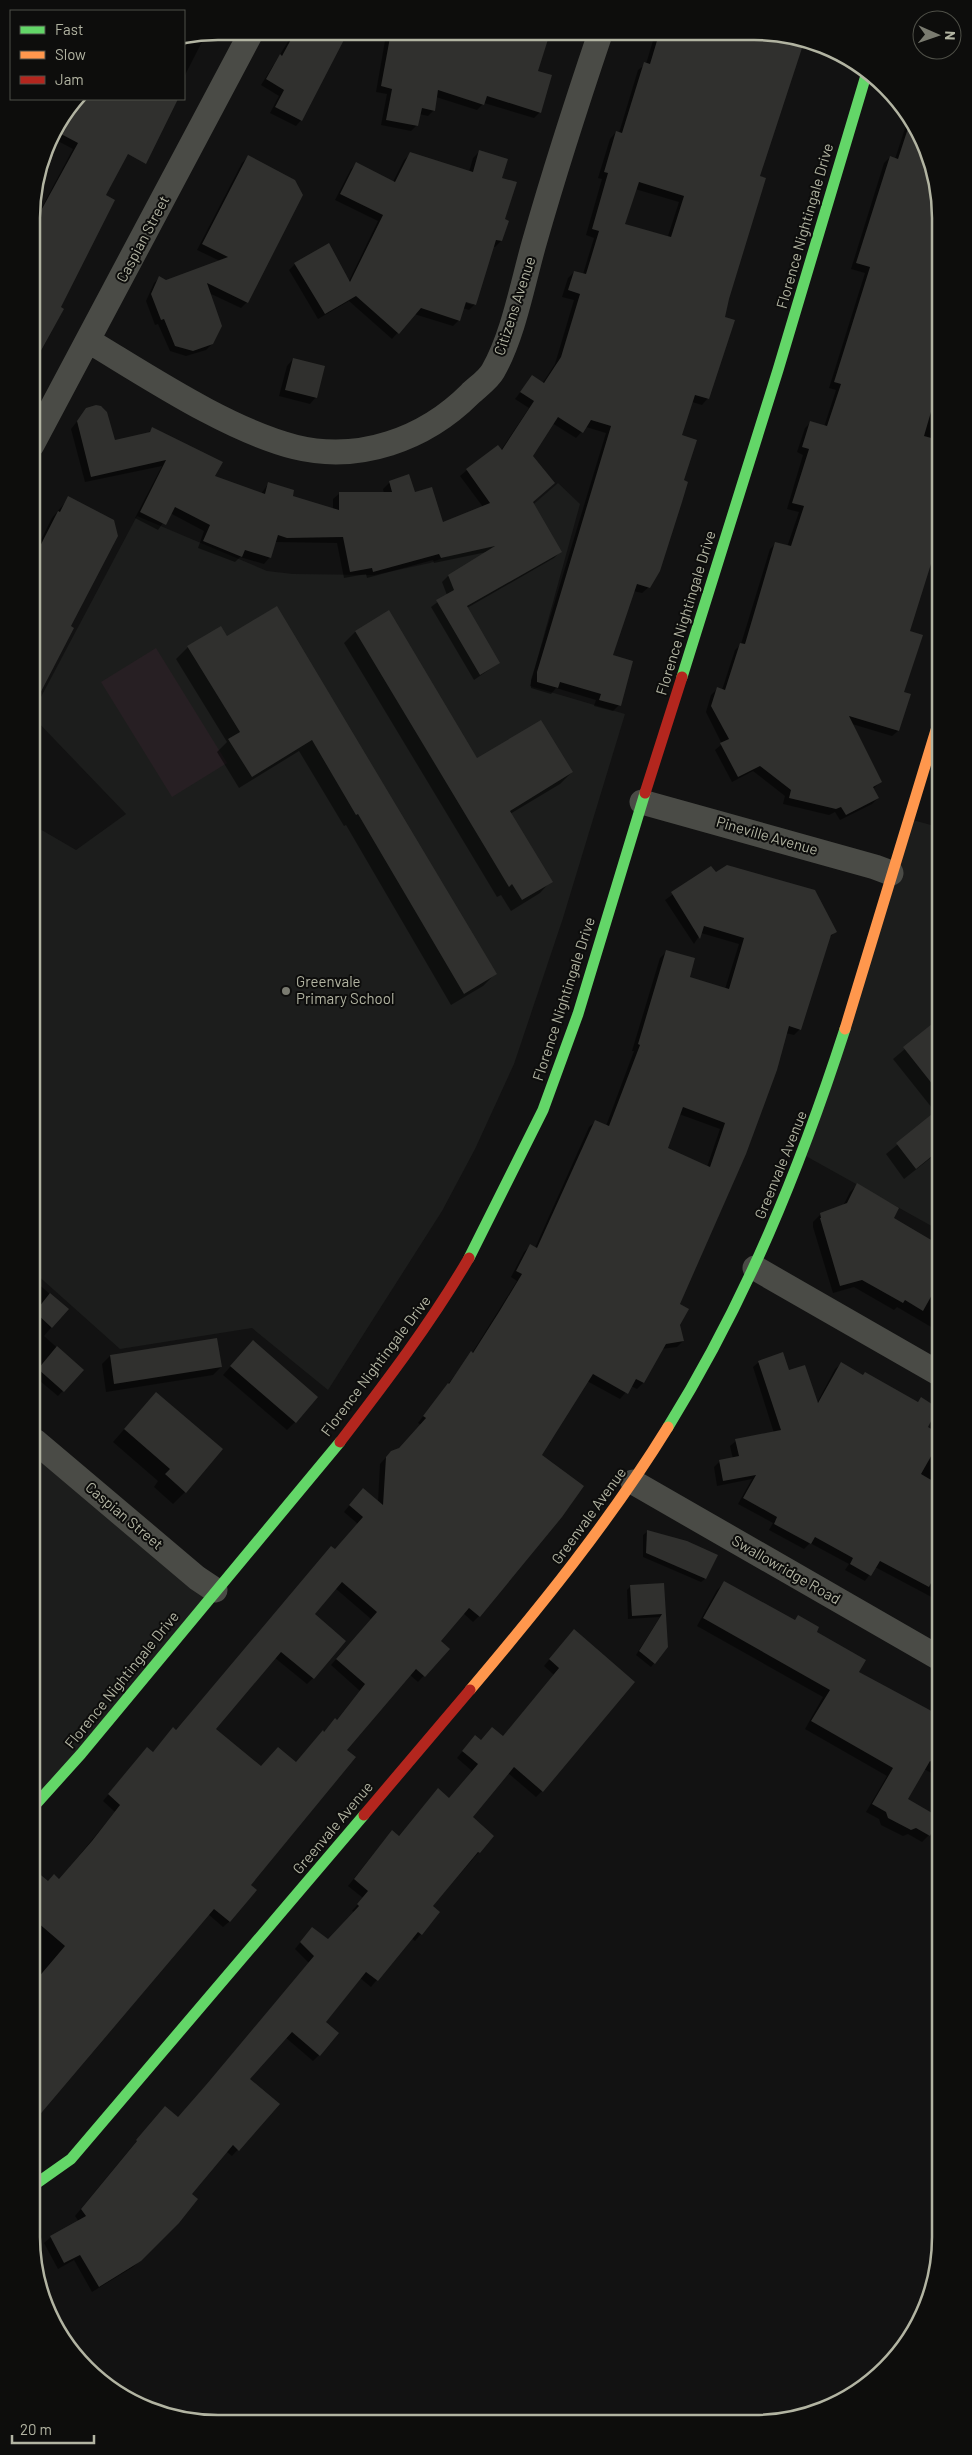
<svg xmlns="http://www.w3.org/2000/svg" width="972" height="2455" font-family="Barlow,sans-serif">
<rect width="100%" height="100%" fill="#121212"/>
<path fill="#1c1d1c" d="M558,483L580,504L530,686L625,714L563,918L514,1064L475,1149L442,1211L328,1390L252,1328L120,1349L35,1273L33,825L76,850L126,814L33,717V712L137,516L267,571L293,574L374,575L430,563L480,543L521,515Z
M909,819L931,825L936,819L937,1229L804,1155Z
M35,1442L214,1593L36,1805Z"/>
<path fill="#271f23" d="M68,113L45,156L51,135Z
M156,648L227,763L172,797L101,682Z"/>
<path fill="#0007" fill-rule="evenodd" d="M294,32L310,34L312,32H347L301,120L296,126L270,113L279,96L261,85Z
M381,32L549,33L537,72L540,112L534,118L484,103L477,110L436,97L434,110L428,116L419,114L417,125L411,131L381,125L387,94L376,92L386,35Z
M206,34L184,77V38Z
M655,34L790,35L803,39L759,177L728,298L708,398L702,405L692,402L681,436L649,587L642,593L633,591L612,656L619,705L613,711L594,706L596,700L556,688L551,694L531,688V680L606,433L586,427L576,438L552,423L531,456L532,502L560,552L554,558L467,608L499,663L474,680L431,607L447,595L442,582L448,576L487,552L434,563L433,560L367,578L366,574L344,578L337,543L275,542L270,557L264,564L240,557L235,562L198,548L204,531L170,513L158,530L135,518L162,466L85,482L71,429L87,409L114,442L147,434L153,428L213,477L261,494L268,484L291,497L333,510V499L340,493H384L383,489L389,483L408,476L414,494L442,524L483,507L460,476L467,470L501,450L529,408L515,399L532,377L542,384L555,364L574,300L562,297L568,278L574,272L583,274L594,238L586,235L602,179L598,178L610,139L616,132L619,133L638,70L646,64ZM635,189L679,202L668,236L623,225Z
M80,99H155L105,196L59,308L63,310L32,368V226L73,149L56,140Z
M909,116L916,125L934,170L936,552L933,551L908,631L898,731L892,736L852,724L880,782L873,789L878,798L872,804L840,820L835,812L829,815L783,804L785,796L753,771L732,782L715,750L722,744L706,712L711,695L717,689L722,690L735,650L741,644L770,549L776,543L787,547L799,512L787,509L803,455L797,452L805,428L811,422L824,427L836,390L829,388L865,273L851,269L884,163L890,157L895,159Z
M479,152L501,179L503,220L501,241L495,247L493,246L475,304L469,310L463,308L459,320L453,326L414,314L392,339L349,301L318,319L289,270L295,264L349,281L378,221L335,200L351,169L357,163L393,182L404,160L410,154L469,172L473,158ZM460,301L473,302V305Z
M248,157L247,302L241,308L209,293L212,344L206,350L186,356L170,351L158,324L155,325L146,301L154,283L159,278L166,281L220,261L197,250L242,163Z
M293,359L316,397L310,404L279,396L287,366Z
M69,498L70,627L33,706V556L52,518Z
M276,607L495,974L483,986L451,1005L346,825L344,826L299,751L239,788L217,752L227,742L176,659L188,647L227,637Z
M388,612L477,760L572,772L560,784L510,814L551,881L540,893L511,911L501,895L497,897L344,643L355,632Z
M936,843V852L933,847Z
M711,867L715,874L835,932L829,938L800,1029L794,1035L786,1033L678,1305L679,1325L683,1341L677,1347L661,1349L643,1383L637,1389L631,1386L620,1399L587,1381L541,1455L479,1616L473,1622L463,1613L439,1641L448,1649L418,1682L410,1675L345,1750L250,1885L230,1921L223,1927L208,1914L37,2116L36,1877L47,1882L59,1880L115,1812L103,1801L141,1755L152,1753L175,1731L358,1524L344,1512L357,1496L378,1502L380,1464L391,1452L398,1449L421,1425L418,1423L472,1353L517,1281L511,1277L524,1252L530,1246L535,1248L589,1127L596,1121L606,1126L634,1051H632L660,958L666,952L688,977L725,989L739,944L701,933L694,944L665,900ZM679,1114L720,1129L707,1167L666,1148ZM335,1588L371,1619L331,1665L360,1691L336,1721L317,1738L296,1763L261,1767L214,1729L275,1658L307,1684L313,1678V1615Z
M937,1022V1153L904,1179L886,1154L936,1113L893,1059Z
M857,1185L892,1219L934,1243L937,1240L938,1331L897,1307L894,1310L854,1287L833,1293L813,1227V1222L821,1214L843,1206L850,1192Z
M35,1281L67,1309L44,1336L82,1370L58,1396L35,1377Z
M245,1350L295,1422L287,1430L223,1375Z
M110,1356L221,1367L213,1375L106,1392L102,1364Z
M759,1362L788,1372L817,1403L835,1369L841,1364L916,1403L921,1399L926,1428L938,1434L939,1601L875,1567L865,1581L845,1570L849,1564L810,1543L804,1549L769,1530L773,1523L738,1504L752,1479L717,1486L714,1467L720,1461L733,1459L730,1446L736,1441L774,1433L753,1367Z
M156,1393L185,1492L173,1504L154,1487L158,1481L113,1442Z
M647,1532L687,1543L705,1579L701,1582L643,1557V1535Z
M724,1583L794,1621L799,1616L857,1672L939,1716V1777L924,1769L907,1799L929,1835L922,1842L908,1834L903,1836L881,1825L879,1819L866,1812L887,1776L805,1729L823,1697L697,1626L717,1590Z
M663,1584L667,1646L651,1667L636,1655L660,1617L628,1619L627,1590L631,1586Z
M568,1637L542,1791L536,1797L508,1773L471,1817L479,1852L432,1906L439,1912L415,1941L411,1938L371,1987L360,1978L324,2022L319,2055L313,2061L285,2037L249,2079L278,2105L232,2156L226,2151L190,2194L178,2223L133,2267L92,2292L74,2260L58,2269L44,2243L51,2237L79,2222L75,2216L159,2114L177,2119L200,2093L309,1963L295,1949L306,1935L328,1941L354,1912L352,1911L363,1898L348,1886L386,1838L398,1837L432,1796L449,1799L472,1771L457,1758L469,1743L503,1737L554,1675L544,1666Z"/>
<path fill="#30302e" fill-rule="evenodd" d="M295,32H348L302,121L275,107L284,90L266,79L280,54L282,56Z
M391,32L550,33L538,71L552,75L541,113L487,96L484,105L438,90L435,111L422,108L418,126L386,120L392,89L381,86Z
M659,34L763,35L802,48L760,176L766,178L729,299L725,317L735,320L709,399L695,395L682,435L697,440L684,480L688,482L682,502L660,571L650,588L637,584L613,655L633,661L621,706L599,700L601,694L560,682L558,688L537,682V672L611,426L591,420L583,433L558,417L533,456L555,483L533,502L562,552L467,606L500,663L480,675L436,600L454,590L448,575L495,546L441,558L439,554L373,572L372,568L350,572L343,537L287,538L278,535L271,558L245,550L242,557L203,541L210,525L175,507L166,525L140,512L166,460L91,477L77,421L86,408L96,405L101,406L107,412L115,440L150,432L152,427L223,462L215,476L265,494L268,482L294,490L293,496L339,510V492H392L389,481L409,474L415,492L432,487L443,522L490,503L466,469L498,445L502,450L534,401L520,392L532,375L544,383L561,357L580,294L568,290L574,271L586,274L599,231L592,229L608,173L604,172L616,131L622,133L644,62L650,64ZM639,182L684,196L671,237L625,224Z
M81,99H178L146,164L128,154L106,195L115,200L61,307L64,309L32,367V227L78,143L61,134Z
M911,119L916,125L934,170L935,398L924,436L935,439L936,548L910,631L923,635L904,692L911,694L899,731L849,716L882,782L873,787L879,798L846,815L841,807L836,809L789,798L791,790L760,766L738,777L720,743L729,739L711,706L717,687L725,690L740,643L745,644L775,542L791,546L804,506L792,503L809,449L802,447L810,421L827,426L841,384L834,382L870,267L856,263L890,156L898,159Z
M479,150L508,159L502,178L517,182L505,219L509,221L502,241L496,240L476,305L466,302L460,321L421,308L399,334L356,296L325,314L294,263L329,243L350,282L383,215L340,194L356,162L395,182L410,152L473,172Z
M248,155L295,180L303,195L248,303L207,283L222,326L213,344L193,351L175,346L164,319L161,320L151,294L159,276L166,280L228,257L202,244Z
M293,358L325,366L317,398L285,390Z
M68,496L114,520L118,536L71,626L74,628L33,707V560L58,511L60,512Z
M277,606L497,974L464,994L358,814L356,815L312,740L252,777L228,739L240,732L187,646L221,626L227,636Z
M389,610L477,758L541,720L573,772L510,811L553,882L522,900L512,884L509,887L355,631Z
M727,865L815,890L837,932L831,935L801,1030L789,1026L777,1070L746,1154L680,1304L689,1309L680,1325L684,1341L666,1344L644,1383L636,1379L628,1394L593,1374L542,1455L584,1486L562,1517L480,1617L469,1608L441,1641L450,1649L425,1677L416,1669L347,1750L356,1757L251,1885L257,1890L230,1922L214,1909L37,2118V1979L65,1946L37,1922L36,1871L48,1881L54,1874L59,1879L92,1841L120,1805L108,1794L147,1747L153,1752L173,1727L176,1730L331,1546L335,1549L363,1517L349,1505L363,1488L383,1505L386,1457L391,1451L399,1448L426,1418L423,1416L448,1383L449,1384L471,1351L473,1353L499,1312L522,1274L516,1271L530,1244L537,1248L595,1120L609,1126L640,1045L638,1044L666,950L695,958L690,977L729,989L744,938L704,926L700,939L671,892L711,866L716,872ZM683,1107L725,1123L710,1167L668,1148ZM342,1582L377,1612L336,1659L365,1684L337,1720L335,1718L324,1732L323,1730L296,1762L278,1747L261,1766L216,1729L281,1652L314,1679L346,1641L315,1614Z
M937,1020V1090L903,1047Z
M937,1110V1152L916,1169L896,1143Z
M857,1183L899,1208L894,1218L938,1244V1284L923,1311L905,1300L903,1303L862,1280L840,1286L820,1218H821L820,1213L847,1203Z
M50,1293L69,1309L52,1328L35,1312Z
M217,1338L222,1367L114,1384L110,1355Z
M253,1340L318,1397L296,1423L230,1366Z
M57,1346L84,1370L64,1392L38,1369Z
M783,1352L789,1370L805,1365L818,1403L841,1362L863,1375L865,1372L918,1402L921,1397L938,1408L928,1427L938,1433V1444L921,1474L938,1484V1569L929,1587L880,1561L871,1576L850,1564L853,1558L815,1537L811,1544L774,1524L777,1517L743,1498L756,1475L723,1481L719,1460L739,1456L735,1439L781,1430L758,1361Z
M156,1392L223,1449L186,1493L165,1474L170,1469L124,1429Z
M647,1530L687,1541L718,1555L706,1579L646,1553Z
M724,1581L795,1620L798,1615L819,1627L817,1632L866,1660L859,1672L939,1715V1766L930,1761L908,1799L939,1817L930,1836L916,1828L911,1830L888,1818L886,1812L872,1804L893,1768L811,1721L830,1690L703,1618Z
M664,1583L668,1647L655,1664L639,1651L662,1614L632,1616L630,1585Z
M574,1629L635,1682L543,1792L514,1767L501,1783L473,1817L494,1836L480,1853L478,1852L433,1906L440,1912L422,1935L418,1932L378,1981L366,1972L326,2022L339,2033L320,2056L292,2032L250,2079L280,2104L239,2151L233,2145L192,2194L198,2199L179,2223L141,2261L99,2287L80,2255L64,2263L50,2236L86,2216L81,2209L137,2141L136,2140L165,2106L178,2117L206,2085L314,1956L300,1942L312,1927L328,1939L359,1906L357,1904L368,1891L354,1879L392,1830L399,1836L438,1788L449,1798L478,1764L462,1751L475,1735L481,1740L492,1727L503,1736L559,1668L549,1659Z"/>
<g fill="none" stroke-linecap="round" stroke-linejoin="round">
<path stroke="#4a4b46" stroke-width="25" d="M89,341C149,377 228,430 295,447C359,463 425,439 470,394C477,387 488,380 493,371C514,334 523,281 535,240C555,170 577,102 600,34
M32,445L252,31
M642,802L875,867L891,873
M755,1268L938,1373
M35,1441L197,1578L215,1590
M633,1482L939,1658"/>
<path stroke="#63d668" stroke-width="11" d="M682,677L778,370L867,72
M469,1258L543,1110L578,1014L645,793
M668,1427C747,1299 799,1171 845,1029
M36,1804L81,1754L340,1442
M37,2183L71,2159L364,1815"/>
<path stroke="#ff974d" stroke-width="11" d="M845,1029L936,730
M470,1690C541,1606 610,1521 668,1427"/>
<path stroke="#b3261e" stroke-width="11" d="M645,793L682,677
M340,1442C386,1382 431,1323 469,1258
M364,1815L470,1690"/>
</g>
<circle fill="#7a7b70" stroke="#0d0d0c" stroke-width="2" cx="286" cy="991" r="5"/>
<g text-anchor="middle" stroke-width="4" stroke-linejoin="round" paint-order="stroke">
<g font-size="15" fill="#b2b4a2" stroke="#0d0d0c">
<text transform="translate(805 226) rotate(-74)" y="5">Florence Nightingale Drive</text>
<text transform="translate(143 239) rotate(-62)" y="5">Caspian Street</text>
<text transform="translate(515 306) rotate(-72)" y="5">Citizens Avenue</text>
<text transform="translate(686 613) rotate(-73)" y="5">Florence Nightingale Drive</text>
<text transform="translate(767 836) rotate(16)" y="5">Pineville Avenue</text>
<text transform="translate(564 999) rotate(-72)" y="5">Florence Nightingale Drive</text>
<text transform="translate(781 1165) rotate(-68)" y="5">Greenvale Avenue</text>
<text transform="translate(376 1366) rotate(-53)" y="5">Florence Nightingale Drive</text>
<text transform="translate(124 1516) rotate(40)" y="5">Caspian Street</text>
<text transform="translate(589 1516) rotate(-54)" y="5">Greenvale Avenue</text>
<text transform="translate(786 1570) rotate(30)" y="5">Swallowridge Road</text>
<text transform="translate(122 1680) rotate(-51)" y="5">Florence Nightingale Drive</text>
<text transform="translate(333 1828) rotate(-50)" y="5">Greenvale Avenue</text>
</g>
<g font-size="15" fill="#b2b4a2" stroke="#0d0d0c" text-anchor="start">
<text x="296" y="987">Greenvale<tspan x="296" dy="17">Primary School</tspan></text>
</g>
</g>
<path d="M0 0H972V2455H0ZM218 40H754A178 178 0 0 1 932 218V2237A178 178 0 0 1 754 2415H218A178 178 0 0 1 40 2237V218A178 178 0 0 1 218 40Z" fill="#0d0d0c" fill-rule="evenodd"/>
<path fill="none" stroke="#b2b4a2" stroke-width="2.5" d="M218 40H754A178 178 0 0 1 932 218V2237A178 178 0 0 1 754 2415H218A178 178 0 0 1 40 2237V218A178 178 0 0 1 218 40Z"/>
<rect x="10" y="10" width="175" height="90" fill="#0d0d0c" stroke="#4f5048"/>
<rect x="20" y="26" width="25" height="8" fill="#63d668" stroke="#4f5048"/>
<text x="55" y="35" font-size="15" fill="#b2b4a2">Fast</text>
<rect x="20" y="51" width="25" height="8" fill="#ff974d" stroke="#4f5048"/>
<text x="55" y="60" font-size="15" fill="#b2b4a2">Slow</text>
<rect x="20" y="76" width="25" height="8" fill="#b3261e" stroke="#4f5048"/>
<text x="55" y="85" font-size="15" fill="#b2b4a2">Jam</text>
<g transform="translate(937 35) rotate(92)"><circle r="24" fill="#0d0d0c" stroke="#4f5048"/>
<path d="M0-4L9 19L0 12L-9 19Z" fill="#7a7b70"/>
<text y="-8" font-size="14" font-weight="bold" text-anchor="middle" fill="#b2b4a2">N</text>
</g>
<path d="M12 2435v8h82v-8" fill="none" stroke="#b2b4a2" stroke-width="2.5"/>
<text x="20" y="2435" font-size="15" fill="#b2b4a2" stroke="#0d0d0c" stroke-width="4" paint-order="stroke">20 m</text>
</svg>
